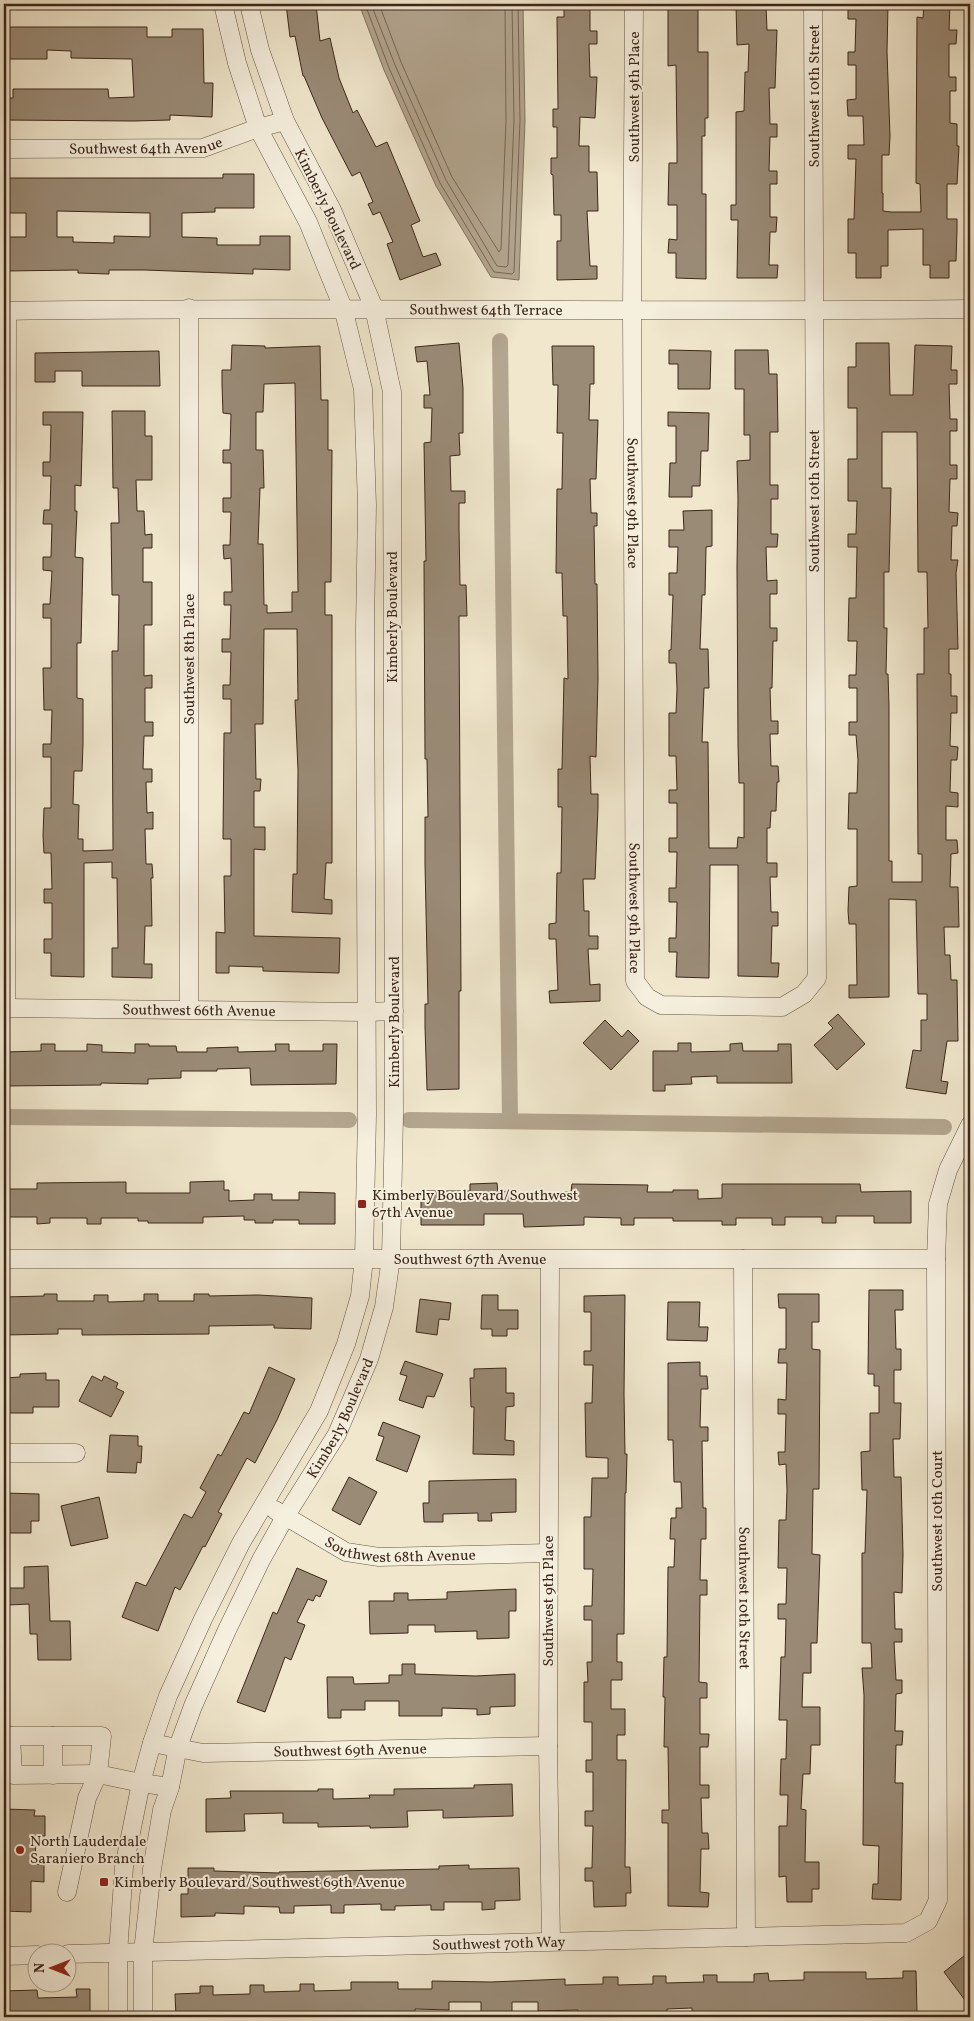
<svg xmlns="http://www.w3.org/2000/svg" width="974" height="2021" font-family="Vollkorn,serif">
<rect width="100%" height="100%" fill="#f0e7cd"/>
<filter id="stains"><feTurbulence type="fractalNoise" baseFrequency=".004" numOctaves="4"/><feColorMatrix values="0 0 0 0 .2 0 0 0 0 .09 0 0 0 0 .02 0 0 0 .5 -.17"/></filter>
<radialGradient id="worn" r=".72"><stop offset=".6" stop-color="#630" stop-opacity="0"/><stop offset="1" stop-color="#630" stop-opacity=".3"/></radialGradient>
<path fill="#b3a690" stroke="#837361" d="M359,4H523L525,120L519,280L491,277L436,186L384,70Z"/>
<g fill="none" stroke-linecap="round" stroke-linejoin="round">
<path stroke="#786655" stroke-width="1" d="M365,4L389,68L440,183L494,272L512,274L514,272L520,120L518,4
M371,4L395,65L446,180L497,266L506,267L508,265L514,120L512,4
M379,4L401,62L452,177L499,252L501,249L506,120L505,4"/>
<path stroke="#b3a690" stroke-width="16" d="M500,341L510,1121
M4,1117L349,1120
M409,1120L944,1127"/>
</g>
<path fill="#9a8b77" stroke="#3c271a" fill-rule="evenodd" d="M286,4H316L320,41L330,38L339,78L353,113L357,110L376,147L387,142L420,221L411,225L423,257L436,253L441,265L400,280L387,244L393,242L380,212L373,215L368,204L373,202L360,172L352,176L322,118L304,76H303L295,36L290,37Z
M848,4L888,5L887,52L890,136L889,155H882V193H883V211L891,212H921L920,184L916,183L917,17L923,18L924,4L950,5L949,30H957L956,44H949V77H956V91H950V123L957,124V146H959L957,184H947V219H957V230L956,261H949V278H930V265H923V229L888,230V266H881V278H856V253H848V219H854L856,159H848V145H864L863,116H848L847,100L856,99V65H848V52H855L856,19H848Z
M564,5L590,6V31H597V44H589L590,77H597L595,118L580,117L579,146H589V172H597L598,211H587L590,266H597V279L557,280V241H561V215H554L553,175L551,174V158H557V127H553V109H558L557,17H564Z
M766,5L767,30H777L775,88H769L770,124H777V137H770L769,171H777V184H770V217H777L776,232H770L769,265H778L777,278H737L738,220H731V205H736V112L744,111L745,72H748L749,44L737,45L736,6Z
M668,6H698V52H708V118H705V136H702V194H706V279L676,278V253H668L669,239L677,240V205H668L669,163H677V146L676,65L668,66Z
M4,27H147V37H172V29H203L204,83H213L212,117L170,115V120L134,121L4,120V98H13V89H108L109,98L134,97L132,59L71,58V51L47,50V59H4Z
M223,174H254V208H215V212L182,213V237L217,238V245H260V236H290V270L253,269V274L145,270H109V274L78,273V270L6,271V237H26V213H4V178H223ZM57,211L150,213V237L114,236V243L73,242V237H57Z
M459,343L463,388V433H459L460,455L450,456L451,491H465V503H459V528L460,585H466L467,616H459L461,991H459V1089L427,1090L425,1027V1004H428L425,864V817H428L427,759H425L424,561H426L424,443L431,442L432,408H424V395H430L427,361L417,362L415,347Z
M856,343H889L890,395H913L915,345L952,346L951,370H957V384H949L950,419H957V431H950V465H957V479H950L949,512L958,513L957,526H952L951,560H958L956,573L958,649H949V674H951V696H957V713H951L950,746L958,747L957,760H951L950,792L958,793V807L946,806V840H957L958,853L951,854L950,887H958L959,927H944L945,955H950L951,980H957L958,1041H947L941,1081L948,1082L946,1094L906,1088L913,1050L921,1051V1020H927V994H918L916,900L889,899V997L849,998V985H857L856,924H849L848,911L849,887L857,886V829H848L849,793H857L858,760L856,735H849V722H857V688H849V675H856L857,641H848L849,598H856L857,547H848V534H856L857,501H848V459H857V408H848V367H856ZM882,432H917L918,572H927L928,628H924V674H917L918,854H922V882H892V861H889V706L888,674H886L887,628H884V572H889L891,488H882Z
M232,345L265,346V348L320,346L321,400H328V450H332L331,582H325V615H332V863H326L324,899L332,900V914L292,912L293,874H297L298,770L295,700H298L297,629H264L263,724H255L256,779H261L260,791H254V827H265V850L254,849V936L340,938L339,973L263,971V967L229,966V973H216V932L225,933L224,876H231V839H223L224,733H231V699H223V685H230L231,652H222V639H230L231,605H224V592H232L231,558L224,559L223,545H230L231,512H223V498H231V463H223V450H230L231,414L223,413L222,384V370H231ZM295,383L298,592H292V612L267,613V605H264L263,544H258L260,488H264L263,450H256V412H263L264,384Z
M552,346H594V384H590L589,420H598L596,479H590L591,513H597V526H594L595,584H597L598,679L596,757L590,756L591,794H598V807L595,879H583L584,911H589V936H598V949H588L590,985L600,984V1001L550,1003L549,991L558,990L556,939H549V924L556,923L557,873H561L562,807H558V769H562L564,678L568,679L567,616H563L562,573H556L557,489H562L563,433H557L558,385H553Z
M669,350L711,351L710,389H678V364H669Z
M735,350H768L769,374H777L778,432H770V485H778V499H771V534H778L777,547H766L767,581L777,580V594H770V628H777V641H773L772,688H770L771,721H778V734H770L771,766H778L779,782H777L776,811H771L770,828H767V863H777V877H770L771,912H778V926H772L771,963H779L778,977L738,976V865H710L709,978L676,977L677,952H669V938H676L677,902H669V888H676L677,852H669V838H677V803H669V790H677L676,756H669V713H676L677,689L676,663H669V650H671L673,595H669V573H677L678,547H669V530H684L683,511L712,510V546L706,547L705,595H702L700,649H708L709,688H704L702,742H708L709,848H737L738,837L744,838V783H739L738,744L737,566L738,499L737,461L750,460V435H744V389H735Z
M159,351L160,386H82V371H55V382H35V353Z
M112,411H145V436H152V480H136L137,511H144L145,535L152,534V548H143V582H152V625H144V676L152,675V688H145V722H153V736H144L143,769H152V782H146L147,813L153,812V829H145L146,864H152L153,878H151L152,926H145L144,964H152V978L112,977V948H118L117,878H112V862L84,863V977L51,976V953H44V939H52V903H44V889H52L51,853H44L43,836L44,808H51V757H43V744H51L52,710H44L43,668H51V618H43V604H50L52,571L43,570V557H51L52,524H43L44,510H50L51,476H43V462H50L51,425H43V412H83L81,486L75,485V511H77L75,557L83,558L81,643H77V698L83,699V744L82,771H74L73,804L79,805L78,839H83V851L113,850L112,651H118L119,595H112L111,523H119L118,488H113Z
M668,412L709,413L708,451H701L700,486H692V497H669L670,463H676V426H668Z
M838,1014L865,1044L837,1070L814,1045L833,1028L828,1023Z
M605,1020L622,1037L628,1030L639,1041L611,1070L583,1043Z
M678,1043H691V1052L730,1051V1044L742,1043L743,1051H778V1044H791L792,1083H717V1076L691,1077L692,1084L665,1085V1091H653V1051H678Z
M41,1044H55V1051H87V1044L102,1045V1052L135,1053V1044H149V1046H176L177,1052H207V1048L238,1047V1052L276,1051L275,1044H289V1051H323V1044H337L336,1084L251,1085L250,1068L217,1069V1071H181V1078L148,1079V1084L101,1083V1085L4,1086V1052L41,1051Z
M224,1181V1190H229V1201L254,1200V1194H272V1200H299V1192L335,1193V1224H299V1220H273V1223H255V1220H244V1216L203,1217V1223H148V1221H138V1218H101V1224H87V1218H50V1223L37,1224V1217H8V1211H4V1189H37V1183L126,1182V1193H190V1182Z
M497,1183L498,1192L509,1191V1194L571,1192L572,1184L648,1185L647,1192H673V1190H698V1199L722,1198V1184H860L861,1192L911,1191V1223H874V1216H836V1223H822V1217H785V1225H772V1218H736V1225H722V1221H673V1218H634V1225H621V1218L584,1217V1225L524,1227L523,1214H484V1225H421V1191H470V1184Z
M869,1290H903V1310H895L896,1349H901V1370H894V1403H901L900,1439H893L894,1477H901L903,1554L902,1593L894,1592L895,1629H902V1642H894L896,1680H902V1693L896,1694L895,1731H903L902,1745H896L895,1783H903L901,1900L872,1899L873,1884H878L879,1846L863,1845L864,1695L862,1668H872L871,1643H862V1553H865L867,1490H862L861,1452L870,1451V1413H879V1386H874V1374H868Z
M44,1294H57V1301H94V1295H108V1302L144,1301V1294H158V1301H194V1294H209V1296L258,1295L312,1298L311,1329L274,1328V1325L209,1326V1334L82,1335V1329H58V1334L4,1335V1297L44,1296Z
M778,1294H819V1322H812V1349L820,1350L819,1489H813L812,1554L820,1555L817,1643H811V1673H803L802,1707H820V1745H811L810,1774H803L801,1809L806,1810L805,1862H819V1889H812V1902H787L786,1876L779,1877V1826H787L788,1795H780L781,1759H786L787,1720H779L781,1657H785L786,1619H778V1604H786L787,1568H778L779,1520H786L787,1490L786,1464L779,1465L778,1452H785L786,1414H778V1399L786,1400L787,1363H778L779,1349H786V1308H779Z
M482,1295H498V1310H518V1329H507V1336H492V1329H481Z
M625,1295L624,1394L625,1454H627L626,1493H625L624,1634H617V1662H622V1680H611V1709H625V1735H617V1760H626L625,1867H630L631,1893H626V1906L594,1907L593,1881H585V1868H592L593,1826H585V1811H593V1772H586V1760H592V1722H584V1682H588L587,1662H592V1620H584V1606H592L593,1569H584V1517H591L592,1478H608V1458L586,1457L585,1403H592L593,1365H584V1351H591V1312H584V1296Z
M420,1299L451,1303L449,1320L439,1319L437,1335L416,1332Z
M668,1302H700L699,1327H708L707,1341L667,1340Z
M405,1361L443,1374L434,1397L427,1396L423,1408L399,1400L407,1376L400,1374Z
M700,1362V1376H707L708,1389H701L700,1427H708V1441H702L703,1508H706V1539H701L700,1580H707V1595H700L699,1682L707,1683V1698H700V1734H709L708,1747H700V1785H709V1798H701L702,1833H708L709,1849H701L700,1892L709,1893L708,1907L668,1906V1823H662V1810H669L668,1747H664L665,1697H663L664,1657H667L668,1567H674L675,1539H670L671,1518H676V1508H682L681,1482H674L673,1440H668V1363Z
M269,1367L295,1379L277,1420L255,1463L247,1458L218,1512L222,1514L205,1547L203,1546L180,1590L175,1587L158,1631L122,1617L136,1582L146,1586L184,1514L192,1518L206,1492L200,1488L218,1454L221,1456L244,1412L249,1414Z
M506,1368V1393H514V1406L506,1407L505,1440L514,1441V1455L473,1454L474,1407H471L470,1378H474V1369Z
M46,1373V1380H59V1407H33V1413H4V1378L20,1377V1374Z
M92,1376L102,1381L104,1376L118,1383L116,1388L124,1392L111,1417L79,1401Z
M383,1422L420,1436L407,1472L376,1460L384,1437L378,1435Z
M110,1435L138,1436V1446H142L141,1463L137,1462L136,1473L107,1472Z
M349,1477L377,1492L360,1525L332,1510Z
M516,1479V1512L491,1513L492,1521H478V1513L443,1514V1522H424L423,1503H429V1481Z
M4,1493L39,1494V1521H31V1533H4Z
M99,1497L108,1538L71,1546L61,1506Z
M48,1566L50,1621H70L71,1660H38L37,1634H30L29,1604L9,1605L8,1588H24V1567Z
M297,1568L327,1581L320,1597L316,1595L313,1601L308,1599L297,1622L305,1625L291,1660L285,1657L265,1712L237,1702L273,1612L277,1614Z
M516,1589V1611H509V1638L477,1639V1631L435,1632V1625H408V1633L370,1634L369,1601H394V1593H408V1600L447,1599V1592Z
M402,1664H415V1674L476,1676L515,1674V1706L490,1707V1714L477,1715V1709L442,1708V1716H399V1701H365V1710H341V1718H328L327,1677H353L354,1684L389,1683V1675H402Z
M512,1784L513,1816L443,1818V1810L407,1811L408,1827L370,1828V1826L318,1827V1823H283V1813L244,1814L245,1831L206,1832V1799L231,1798L230,1791H318V1789H333V1799L370,1798L369,1795H394V1789L474,1788V1785Z
M4,1809L35,1810L34,1816H45V1836H36L35,1864L44,1865V1882L31,1881V1912L4,1911Z
M469,1865V1869L519,1868L520,1900L495,1901V1909L482,1910V1902H444V1910H431V1905L395,1906V1910H381V1904L344,1905V1913H331V1905L294,1906V1913H280L279,1907L244,1906V1914L215,1913V1916L181,1917V1894H188V1868H214V1871L279,1873V1872L439,1869V1866Z
M970,1951V2007L944,1972Z
M903,1971H916L917,2012L866,2013V2016L792,2014L692,2015V2008L667,2009V2015L578,2017V2010L538,2011V2002H512V2017H481V2002H449V2010L415,2009V2016L176,2017L175,1994L200,1993V1986H213V1995L250,1994V1985H264V1992L300,1991V1984H314V1991L351,1990V1982H398V1989H432V1981L491,1982L565,1979V1985L603,1984V1977H618V1985L653,1984V1976H666V1983L704,1982L703,1975H717V1982H754V1974L768,1973L769,1981L804,1980V1972H866V1979L903,1978Z
M76,1989H90V2017H4V1991L37,1990L38,1998L77,1997Z"/>
<g fill="none" stroke-linecap="round" stroke-linejoin="round">
<defs>
<g id="minor">
<path id="s1" d="M634,4L632,311L635,981L647,997L661,1005L782,1007L804,994L817,978L813,4"/>
<path id="s2" d="M4,149L203,148L258,128L285,121"/>
<path id="s3" d="M4,311C326,306 648,313 970,309"/>
<path id="s4" d="M4,1008L367,1012L394,1011"/>
<path d="M6,1008L7,311"/>
<path d="M189,1009V308"/>
<path id="s5" d="M4,1259H936"/>
<path id="s6" d="M743,1259L746,1937"/>
<path d="M550,1260L548,1746L551,1941"/>
<path d="M4,1453H76"/>
<path id="s7" d="M275,1510L346,1552L379,1557L548,1553"/>
<path d="M4,1736H102L98,1774L141,1783L170,1787"/>
<path d="M11,1736L13,1775L98,1774L87,1798L67,1892"/>
<path id="s8" d="M152,1743L203,1753L548,1746"/>
<path d="M53,1775V1736"/>
<path id="s9" d="M68,1954L906,1933L928,1921L938,1900L936,1259L938,1204L948,1170L970,1125"/>
<path d="M4,1956L38,1955"/>
<path d="M118,2017V1953L124,1867L141,1783L152,1743L168,1696L203,1619L241,1543L319,1411L346,1344L360,1296L364,1258L367,1115L365,629L367,505L363,389L343,308L308,222L258,128L237,63L223,4"/>
<path id="s10" d="M143,2017V1952L152,1869L162,1810L170,1787L178,1747L193,1706L227,1630L261,1560L285,1517L337,1434L369,1359L384,1307L391,1258L394,1116L392,392L374,308L332,210L285,121L260,50L249,4"/>
</g>
</defs>
<use href="#minor" stroke="#695747" stroke-width="19"/>
<use href="#minor" stroke="#f5efde" stroke-width="18"/>
</g>
<g fill="#8f2418" stroke="#f5efde" stroke-width="2">
<rect x="357" y="1199" width="10" height="10" rx="2.5"/>
<circle cx="20" cy="1850" r="5"/>
<rect x="99" y="1877" width="10" height="10" rx="2.5"/>
</g>
<g text-anchor="middle" stroke-width="4" stroke-linejoin="round" paint-order="stroke">
<g font-size="15" fill="#3c271a" stroke="#f5efde">
<text transform="translate(814 96) rotate(-90)" y="5">Southwest 10th Street</text>
<text transform="translate(634 97) rotate(-90)" y="5">Southwest 9th Place</text>
<text dy="5" stroke="none"><textPath href="#s2" startOffset="142">Southwest 64th Avenue</textPath></text>
<text transform="translate(328 209) rotate(64)" y="5">Kimberly Boulevard</text>
<text dy="5" stroke="none"><textPath href="#s3" startOffset="482">Southwest 64th Terrace</textPath></text>
<text transform="translate(814 501) rotate(-90)" y="5">Southwest 10th Street</text>
<text dy="5" stroke="none"><textPath href="#s1" startOffset="499">Southwest 9th Place</textPath></text>
<text transform="translate(392 617) rotate(-90)" y="5">Kimberly Boulevard</text>
<text transform="translate(189 659) rotate(-90)" y="5">Southwest 8th Place</text>
<text dy="5" stroke="none"><textPath href="#s1" startOffset="904">Southwest 9th Place</textPath></text>
<text dy="5" stroke="none"><textPath href="#s4" startOffset="195">Southwest 66th Avenue</textPath></text>
<text transform="translate(394 1022) rotate(-90)" y="5">Kimberly Boulevard</text>
<text dy="5" stroke="none"><textPath href="#s5" startOffset="466">Southwest 67th Avenue</textPath></text>
<text dy="5" stroke="none"><textPath href="#s10" startOffset="641">Kimberly Boulevard</textPath></text>
<text transform="translate(937 1521) rotate(-90)" y="5">Southwest 10th Court</text>
<text dy="5" stroke="none"><textPath href="#s7" startOffset="136">Southwest 68th Avenue</textPath></text>
<text dy="5" stroke="none"><textPath href="#s6" startOffset="339">Southwest 10th Street</textPath></text>
<text transform="translate(548 1601) rotate(-90)" y="5">Southwest 9th Place</text>
<text dy="5" stroke="none"><textPath href="#s8" startOffset="199">Southwest 69th Avenue</textPath></text>
<text dy="5" stroke="none"><textPath href="#s9" startOffset="431">Southwest 70th Way</textPath></text>
</g>
<g font-size="15" fill="#3c271a" stroke="#f5efde" text-anchor="start">
<text x="372" y="1200">Kimberly Boulevard/Southwest<tspan x="372" dy="17">67th Avenue</tspan></text>
<text x="30" y="1846">North Lauderdale<tspan x="30" dy="17">Saraniero Branch</tspan></text>
<text x="114" y="1887">Kimberly Boulevard/Southwest 69th Avenue</text>
</g>
</g>
<rect width="974" height="2021" fill="none" stroke="#f0e7cd" stroke-width="20"/>
<rect x="5" y="5" width="964" height="2011" fill="none" stroke="#3c271a" stroke-width="2.5"/>
<rect x="10" y="10" width="954" height="2001" fill="none" stroke="#3c271a"/>
<g transform="translate(52 1968) rotate(270)"><circle r="24" fill="#f5efde" stroke="#ab9f90"/>
<path d="M0-4L9 19L0 12L-9 19Z" fill="#8f2418"/>
<text y="-8" font-size="14" font-weight="bold" text-anchor="middle" fill="#3c271a">N</text>
</g>
<rect width="100%" height="100%" filter="url(#stains)"/>
<rect width="100%" height="100%" fill="url(#worn)"/>
</svg>
